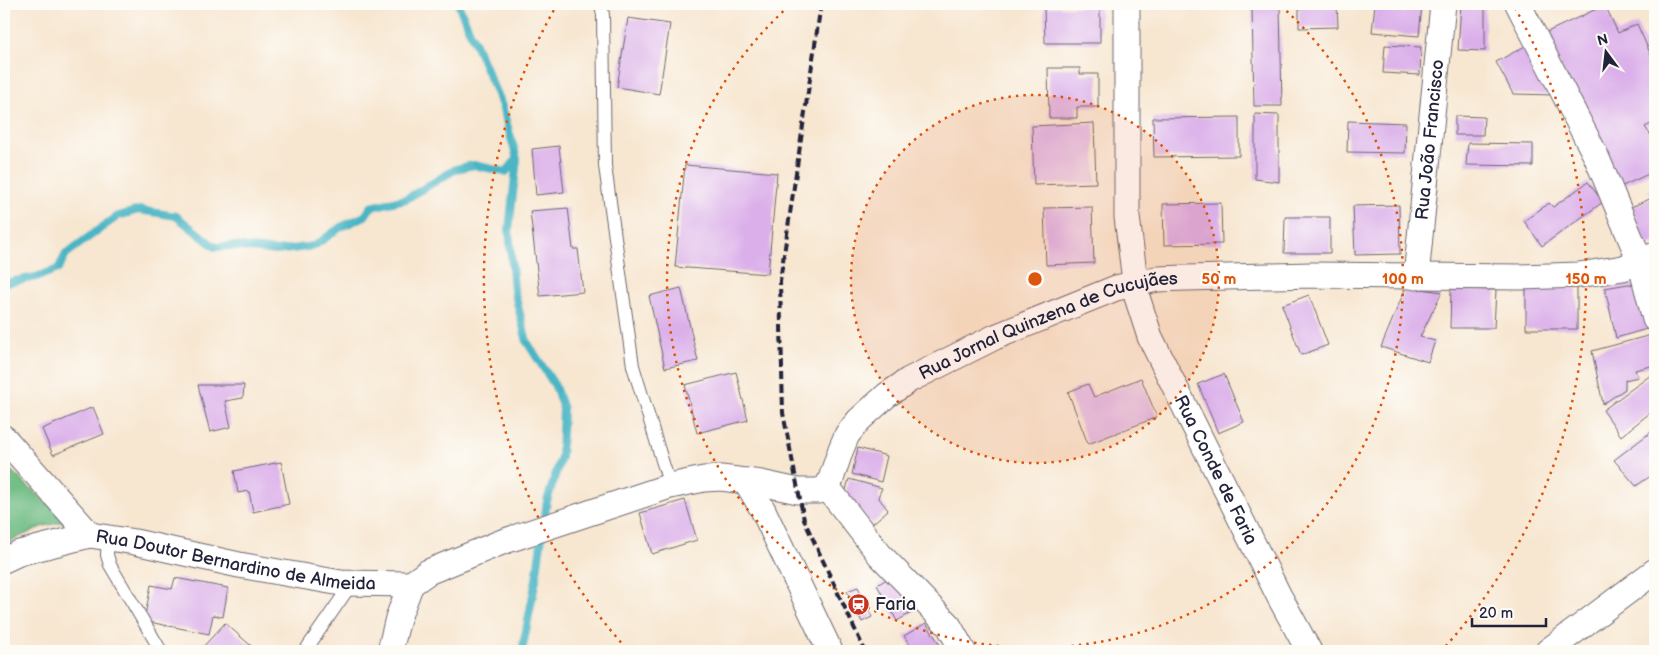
<svg xmlns="http://www.w3.org/2000/svg" width="1659" height="655" font-family="'Balsamiq Sans',sans-serif">
<rect width="100%" height="100%" fill="#fdfcf7"/>
<filter id="ink" filterUnits="userSpaceOnUse"><feTurbulence type="fractalNoise" baseFrequency=".02" numOctaves="2"/><feDisplacementMap in="SourceGraphic" scale="10" xChannelSelector="R" yChannelSelector="G"/><feConvolveMatrix kernelMatrix="1 2 1 2 8 2 1 2 1" color-interpolation-filters="sRGB"/></filter>
<filter id="wash" filterUnits="userSpaceOnUse"><feTurbulence type="fractalNoise" baseFrequency=".0096" numOctaves="4" result="noise"/><feDisplacementMap in="SourceGraphic" scale="20" xChannelSelector="R" yChannelSelector="G"/><feGaussianBlur stdDeviation="1.12" result="paint"/><feColorMatrix in="noise" values="0 0 0 0 0 0 0 0 0 0 0 0 0 0 0 0 0 1.4 0 .05"/><feComposite in="paint" operator="in"/></filter>
<g filter="url(#wash)">
<rect width="100%" height="100%" fill="#f7e6d0"/>
<path fill="#72be86" stroke="#4a7060" d="M4,464L66,521L41,527L4,544Z"/>
<g fill="none" stroke-linecap="round" stroke-linejoin="round">
<path stroke="#49b5c5" stroke-width="8" d="M458,4L502,106L517,159L509,229L514,290L527,342L555,386L563,409L561,457L547,501L536,579L522,651
M4,283L36,277L58,269L66,254L97,231L118,216L139,210L176,216L215,247L233,246L276,251L314,246L341,227L365,216L371,207L406,199L456,169L474,165L506,172L516,160"/>
</g>
<g id="blocks">
<path fill="#dbb0ea" d="M1299,4H1337L1338,27L1299,28Z
M1375,4H1422L1419,36L1372,32Z
M1461,4H1485V51L1458,50Z
M1605,5L1618,33L1637,24L1655,64V122L1645,127L1652,137L1655,136V171L1618,188L1545,33Z
M1280,6L1282,106H1254L1252,7Z
M1044,7H1100V43H1045Z
M628,18L670,24L659,94L617,87Z
M1529,44L1554,95L1513,94L1496,62Z
M1385,45L1421,47L1420,75L1383,73Z
M1048,68H1080V74H1098V107H1077V118H1049Z
M1255,114L1279,115V182L1255,179Z
M1455,116L1484,117L1483,135H1455Z
M1239,117V156L1154,157L1153,118Z
M1348,121L1406,123L1405,153L1347,152Z
M1094,123L1096,183L1034,185L1032,126Z
M1468,143L1533,144V166L1466,165Z
M559,146L564,192L536,195L532,149Z
M685,165L777,173L768,274L675,267Z
M1588,182L1603,202L1542,246L1524,221L1549,203L1553,207Z
M1655,187V242L1647,245L1631,207L1652,198L1649,190Z
M1221,203L1222,244L1164,245L1163,204Z
M1399,205L1400,254L1355,255L1353,206Z
M1092,207L1094,263L1046,265L1044,208Z
M568,208L573,249H578L583,292L540,296L530,211Z
M1285,217H1330V253H1284Z
M1628,284L1638,285L1650,328L1616,338L1605,288Z
M1406,287L1442,292L1420,337L1435,341L1428,362L1381,347Z
M681,288L698,361L665,368L649,296Z
M1526,288H1577V329H1526Z
M1451,289L1496,290L1494,328H1450Z
M1309,295L1328,345L1301,355L1282,305Z
M1651,335L1655,351V365L1635,370L1638,377L1625,380V389L1603,404L1592,351Z
M736,372L748,420L697,433L685,385Z
M1655,372V409L1621,436L1603,410Z
M1224,374L1244,422L1218,433L1198,384Z
M1141,378L1157,417L1088,444L1068,392L1088,384L1094,397Z
M198,385H244L243,398L225,401L231,427L210,432Z
M93,407L104,434L53,455L42,429Z
M1655,429V473L1636,486L1614,460Z
M858,448L887,456L881,482L852,474Z
M281,462L289,504L253,512L249,491L238,493L234,471Z
M849,479L882,488L878,497L888,510L872,524L845,493Z
M685,500L697,540L652,554L640,513Z
M897,573L918,609L897,621L877,585Z
M175,578L228,588L223,617L213,615L209,634L144,621L151,585L172,589Z
M858,587L872,617L862,622L847,591Z
M225,623L257,651H204L201,649Z
M926,623L944,651H914L904,636Z"/>
</g>
</g>
<g filter="url(#ink)">
<use href="#blocks" fill-opacity="0" stroke="#6d676f" stroke-width="1"/>
<g fill="none" stroke-linecap="round" stroke-linejoin="round">
<defs>
<path id="lane" d="M601,4L603,15L605,166L633,366L670,486
M108,538L107,555L110,565L161,651
M305,651L352,583"/>
<g id="street">
<path id="s1" d="M1127,4V217L1137,297L1150,337L1279,596L1309,651"/>
<path d="M1518,4L1596,156L1640,261L1655,319"/>
<path id="s2" d="M1416,277L1443,4"/>
<path d="M4,438L90,535"/>
<path d="M746,481L763,510L830,651"/>
<path d="M827,487L880,555L949,626L963,651"/>
<path id="s3" d="M4,560L19,553L90,535L135,542L239,565L341,583L411,584"/>
<path id="s4" d="M390,651L398,618L411,584L428,572L502,542L670,486L704,479L721,478L761,483L798,491H819L827,487L831,479L841,449L847,435L859,420L887,395L909,380L995,337L1116,288L1157,279L1186,278L1312,275L1520,277L1579,275L1623,268L1655,255"/>
<path d="M1548,651L1655,571"/>
</g>
</defs>
<use href="#lane" stroke="#6d676f" stroke-width="14"/>
<use href="#street" stroke="#6d676f" stroke-width="27"/>
<use href="#lane" stroke="#fff" stroke-width="12"/>
<use href="#street" stroke="#fff" stroke-width="25"/>
<path stroke="#22223b" stroke-width="4" stroke-dasharray="8 4" stroke-linecap="butt" d="M821,4L780,281L783,413L804,520L865,651"/>
</g>
</g>
<circle cx="1035" cy="279" r="184" fill="#de560e" fill-opacity=".12"/>
<g fill="none" stroke="#de560e" stroke-width="2.5" stroke-dasharray="2.5 5">
<circle cx="1035" cy="279" r="184"/>
<path d="M1281 6A368 368 0 1 1 789 6"/>
<path d="M626 648A551 551 0 0 1 555 8M1515 8A551 551 0 0 1 1444 648"/>
</g>
<defs>
<symbol id="station-disc" viewBox="-11 -11 22 22"><circle r="9.5" fill="#c8321e" stroke="#fdfcf7"/><path d="M-3-6H3Q5-6 5-4V2Q5 4 3 4L4.5 6H3L1.5 4h-3L-3 6H-4.5L-3 4Q-5 4-5 2V-4Q-5-6-3-6ZM-3.5-4v3h7v-3ZM-3.5 1v1.5H-2V1ZM2 1v1.5H3.5V1Z" fill="#fff"/></symbol>
</defs>
<g fill-rule="evenodd">
<use href="#station-disc" x="846" y="592" width="25" height="25"/>
</g>
<g text-anchor="middle" stroke-width="4" stroke-linejoin="round" paint-order="stroke">
<g font-size="18" fill="#22223b" stroke="#fdfcf7">
<text dy="6" stroke="none"><textPath href="#s2" startOffset="138">Rua João Francisco</textPath></text>
<text dy="6" stroke="none"><textPath href="#s4" startOffset="798">Rua Jornal Quinzena de Cucujães</textPath></text>
<text dy="6" stroke="none"><textPath href="#s1" startOffset="484">Rua Conde de Faria</textPath></text>
<text dy="6" stroke="none"><textPath href="#s3" startOffset="238">Rua Doutor Bernardino de Almeida</textPath></text>
</g>
<g font-size="18" fill="#22223b" stroke="#fdfcf7" text-anchor="start">
<text x="875" y="610">Faria</text>
</g>
</g>
<circle cx="1035" cy="279" r="8" fill="#de560e" stroke="#fdfcf7" stroke-width="2.5"/>
<g font-size="15" text-anchor="middle" font-weight="bold" fill="#de560e" stroke="#fdfcf7" stroke-width="4" stroke-linejoin="round" paint-order="stroke">
<text x="1219" y="284">50 m</text>
<text x="1403" y="284">100 m</text>
<text x="1586" y="284">150 m</text>
</g>
<rect width="1659" height="655" fill="none" stroke="#fdfcf7" stroke-width="20"/>
<g transform="translate(1606 52) rotate(345)" stroke="#fdfcf7" stroke-width="4" paint-order="stroke">
<path d="M0-4L9 19L0 12L-9 19Z" fill="#22223b"/>
<text y="-8" font-size="14" font-weight="bold" text-anchor="middle" fill="#22223b">N</text>
</g>
<path d="M1472 618v8h74v-8" fill="none" stroke="#22223b" stroke-width="2.5"/>
<text x="1479" y="618" font-size="15" fill="#22223b" stroke="#fdfcf7" stroke-width="4" paint-order="stroke">20 m</text>
</svg>
